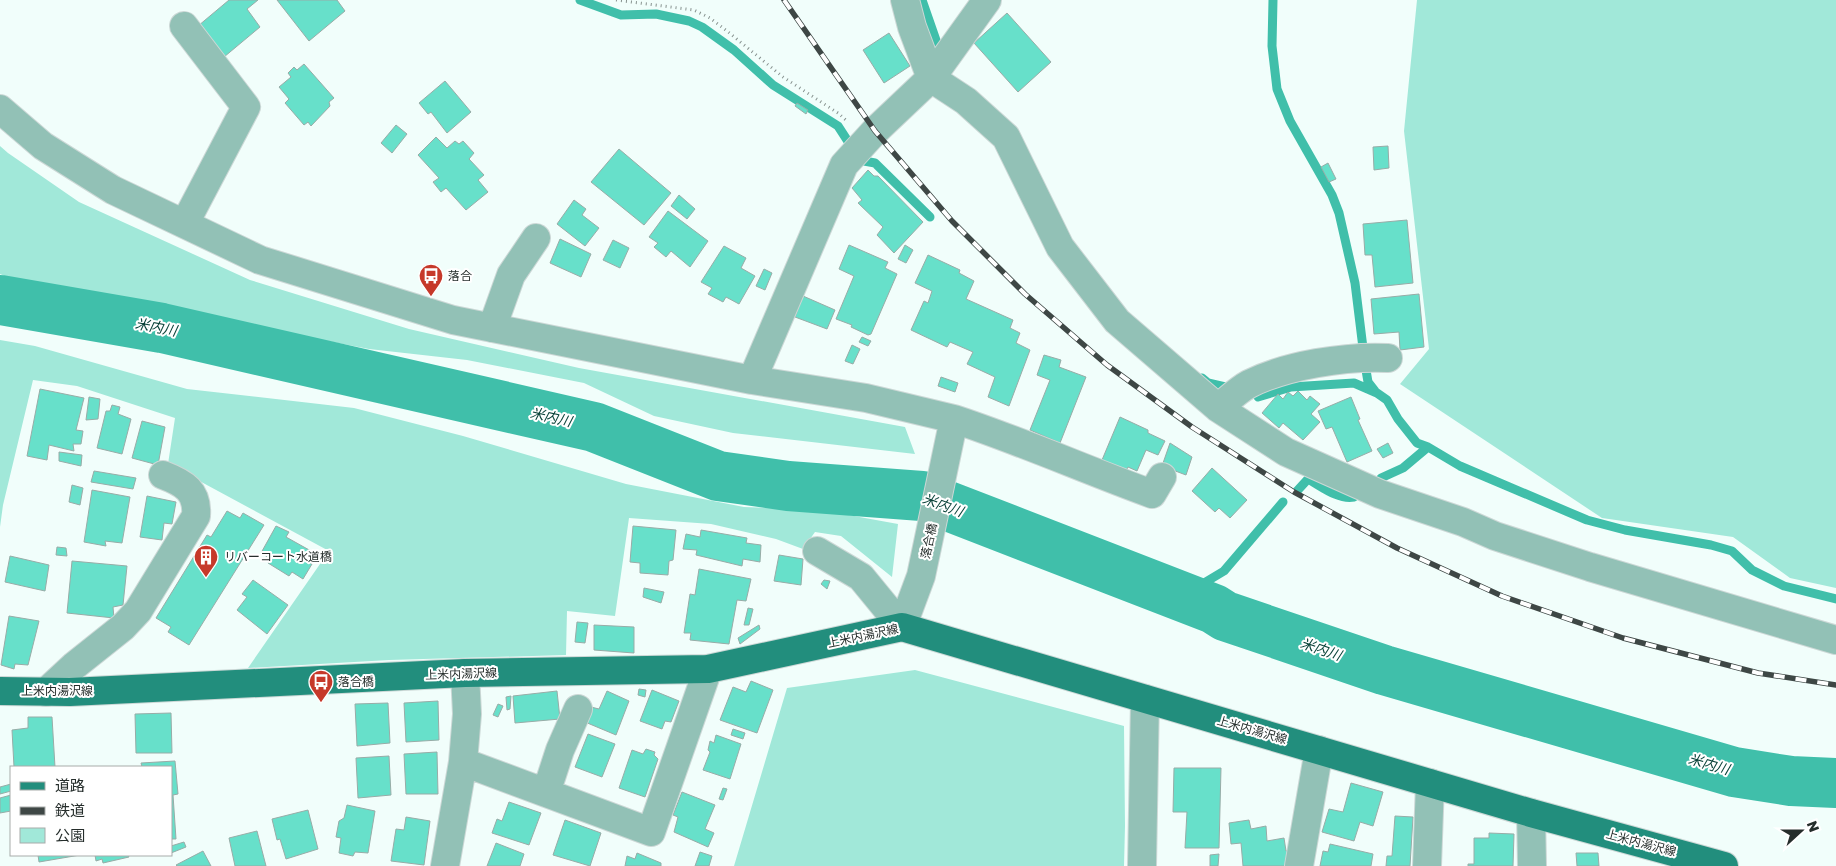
<svg xmlns="http://www.w3.org/2000/svg" width="1836" height="866" font-family="'Golos Text','Noto Sans JP',sans-serif">
<rect width="100%" height="100%" fill="#f1fefb"/>
<path fill="#a1e8d9" d="M1417,0H1836V588L1790,578L1733,537L1602,518L1400,384L1429,349L1404,131Z
M0,146L8,153L79,202L250,280L409,329L579,368L905,427L915,454L733,433L654,416L584,383L467,360L369,349L229,322L170,305L52,285H26L0,274Z
M0,340L35,346L187,389L354,408L463,436L626,484L744,507L821,510L898,524L892,577L841,536L815,532L803,549L776,539L711,524L629,518L615,616L567,611L566,655L389,660L248,668L329,551L168,464L175,418L77,386L33,380L3,505L0,527Z
M915,670L1124,726L1125,826L1124,866H734L787,688Z"/>
<g fill="none" stroke-linecap="round" stroke-linejoin="round">
<path stroke="#40bfaa" stroke-width="9" d="M580,0L621,15L656,14L689,21L702,27L734,50L773,85L838,126L849,143
M922,0L938,46
M1273,0L1272,46L1277,89L1290,121L1332,195L1339,213L1355,283L1363,348
M864,161L875,163L930,217
M1365,364L1368,382L1375,391
M1202,378L1208,383L1234,389
M1258,397L1291,387L1354,383L1377,393L1387,400L1398,419L1417,443L1428,447
M1381,478L1403,468L1428,447L1460,466L1587,520L1625,530L1711,545L1732,551L1752,570L1784,586L1836,599
M1297,491L1308,479C1321,486 1338,500 1354,497
M1175,594L1194,589L1224,571L1283,502"/>
<path stroke="#40bfaa" stroke-width="50" d="M0,300L162,328L594,427L718,476L788,486L922,496L1214,609L1225,616L1384,670L1734,772L1791,781L1836,783"/>
</g>
<path fill="#67e0ca" stroke="#98aca7" d="M229,0H258L247,9L260,27L224,57L198,26Z
M277,0H337L345,11L309,41Z
M1007,13L1051,62L1018,92L974,43Z
M889,33L910,66L884,83L863,50Z
M304,64L334,98L329,102L330,106L311,126L308,122L304,125L285,103L289,99L279,87L291,77L288,73L294,67L297,70Z
M445,81L471,112L447,133L431,112L428,114L419,103Z
M797,103L808,110L806,114L795,106Z
M396,125L407,134L392,153L381,143Z
M436,137L447,148L455,141L459,144L463,141L474,153L469,159L484,175L478,180L488,192L466,210L446,188L441,192L433,182L439,178L418,155Z
M1388,146L1389,168L1374,170L1373,147Z
M619,149L671,193L644,225L591,182Z
M1328,163L1336,179L1329,182L1321,167Z
M868,170L874,176H878L923,222L894,253L877,235L883,227L858,203L862,200L852,188Z
M679,195L695,209L687,219L671,206Z
M574,200L586,209L582,215L599,228L585,246L557,224Z
M668,211L708,241L690,267L671,251L666,257L654,247L658,243L649,237Z
M1407,220L1413,283L1375,287L1372,255H1365L1363,224Z
M560,239L591,254L581,277L550,263Z
M613,240L629,248L620,268L603,260Z
M849,245L888,262L885,268L897,274L871,334L868,335L851,327L852,325L836,319L854,276L839,269Z
M905,245L913,250L906,263L898,259Z
M724,246L746,258L741,268L755,276L739,304L726,297L723,302L708,294L712,288L701,282Z
M928,255L960,270L959,273L974,281L966,299L1013,320L1010,328L1020,333L1016,343L1030,350L1009,406L988,397L995,377L967,364L973,352L950,342L947,347L911,330L924,301L928,303L932,291L915,283Z
M764,269L772,273L765,290L756,286Z
M1419,294L1424,347L1400,350L1399,332L1374,334L1371,299Z
M803,296L835,310L827,329L795,317Z
M862,337L871,341L868,346L859,342Z
M852,345L860,349L853,364L845,361Z
M1044,355L1061,360L1059,367L1086,377L1060,443L1030,430L1050,380L1037,375Z
M941,377L958,383L955,392L938,386Z
M40,389L84,398L76,430L83,431L81,444H73L74,451L49,445L47,460L27,456Z
M1298,391L1307,400L1310,396L1320,404L1311,414L1320,422L1303,440L1283,423L1279,428L1262,413L1278,394L1283,399L1288,392L1293,396Z
M89,397L100,399L98,419L86,420Z
M1351,397L1360,419L1358,420L1372,451L1347,462L1332,427L1326,429L1318,411Z
M112,405L120,407L118,414L131,419L122,454L97,448L106,411H110Z
M1120,417L1148,430V433L1165,441L1158,455L1146,450L1137,471L1128,467L1126,471L1102,460Z
M142,421L165,427L158,465L132,458Z
M1170,443L1192,457L1186,475L1162,466Z
M1388,443L1393,453L1383,458L1377,449Z
M59,452L82,455L81,466L59,461Z
M1212,468L1247,500L1230,518L1219,508L1215,512L1192,491Z
M94,471L136,478L133,489L91,482Z
M72,485L83,488L80,505L69,502Z
M92,490L130,497L122,543L105,541L106,546L84,542Z
M147,496L176,502L172,524L164,523L162,540L140,537Z
M227,511L240,518L243,513L264,525L189,645L168,632L171,627L156,618L207,535L211,537Z
M276,526L289,532L286,537L311,551L306,561L312,564L303,579L292,572L289,576L268,563L271,559L261,553Z
M633,526L676,530L673,560L669,561L668,575L640,573V563L630,562Z
M701,530L747,538L746,543L761,545L760,562L743,559L742,566L696,555L697,550L683,549L686,534L700,537Z
M57,547L66,548L67,556L56,555Z
M779,555L803,559L801,585L774,581Z
M10,556L49,565L45,591L5,582Z
M72,561L127,566L123,605L113,607L114,618L67,613Z
M699,569L751,579L746,601L737,600L729,644L690,640L691,633H684L690,594L695,595Z
M253,580L288,605L267,634L237,610L247,597L242,594Z
M824,580L830,581L827,589L821,584Z
M644,588L664,592L661,603L643,597Z
M748,608L753,609L749,625H744Z
M9,616L39,621L28,665L15,664L14,669L1,665Z
M577,622L588,623L585,643L575,642Z
M594,625L634,627V653L594,650Z
M759,625L760,629L740,644L738,638Z
M751,681L773,690L757,733L720,720L733,687L746,692Z
M639,689L646,690L645,697L638,695Z
M652,690L679,701L671,722L665,721L662,729L640,721Z
M557,691L560,719L515,723L513,696Z
M607,691L629,701L616,735L585,722L591,707L599,709Z
M511,696L510,709L507,710L506,697Z
M438,701L439,740L406,742L404,703Z
M388,703L390,743L357,746L355,704Z
M498,704L503,706L498,717L493,715Z
M171,713L172,753H136L135,714Z
M28,717H52L55,767H14L12,730L28,728Z
M733,729L745,733L743,739L731,735Z
M588,734L615,744L602,777L575,767Z
M716,735L741,744L730,779L703,770L710,752L708,750L710,741L714,743Z
M646,749L655,752L654,755L658,759L645,797L619,788L632,750L643,754Z
M437,752L438,794H406L404,754Z
M389,756L391,795L358,798L356,758Z
M175,761L178,794L173,795L176,839H171V767H142L141,763Z
M1174,768H1221L1219,848H1185L1187,812H1173Z
M1351,783L1383,792L1373,826L1360,822L1354,841L1322,832L1329,809L1343,812Z
M11,784V791L0,794V787Z
M723,788L727,789L723,800L719,799Z
M682,792L715,805L705,829L714,833L708,847L674,832L678,817L673,815Z
M11,795V811L0,813V798Z
M509,802L541,813L529,845L492,833L497,819L502,821Z
M347,805L375,811L368,853L355,852L353,856L339,853L341,838L336,837L339,821L344,818Z
M308,810L318,849L286,859L280,839L277,840L272,819Z
M1395,816L1413,817L1410,866H1386L1387,856H1392Z
M406,817L430,821L424,865L391,861L396,829L404,830Z
M565,820L601,833L590,866L553,855Z
M1249,820L1251,829L1266,826L1267,841L1284,838L1286,851L1291,850L1292,859L1286,861L1287,866H1243L1241,843L1231,844L1229,823Z
M257,831L266,866H235L229,838Z
M1489,833L1514,834L1513,866H1468V864H1474V838H1489Z
M184,842L186,847L171,853V846Z
M496,843L524,854L520,866H487Z
M1330,844L1373,854L1371,866H1320L1323,851L1328,852Z
M203,851L211,866H177L176,865Z
M700,852L712,856L709,866H695Z
M637,853L661,863V866H625L627,856L635,859Z
M1576,853H1598L1599,866H1577Z
M1219,854L1218,866H1210V855Z
M38,855H80L39,862Z
M95,855H128L129,857L103,863L102,859L96,861Z"/>
<g fill="none" stroke-linecap="round" stroke-linejoin="round">
<defs>
<path id="minor" d="M905,0L912,27L931,78L966,101L1006,137L1060,247L1117,321L1218,408L1286,452L1380,494L1463,522L1495,536L1590,567L1836,640
M184,26L246,107L185,223
M0,109L43,146L113,190L260,260L453,320L752,380L866,398L954,419L921,576L902,627
M492,328L511,275L536,238
M752,380L844,165L875,131L931,78L987,0
M1218,408C1228,400 1238,390 1249,384C1287,365 1345,356 1388,358
M954,419C1021,441 1086,470 1152,494L1162,477
M817,551L861,577L902,627
M46,692L74,666L123,627L138,611L196,516C198,491 184,483 163,475
M463,762L651,832L708,669
M546,793L560,750L578,709
M1531,813L1532,866
M445,866L463,762L467,714L465,673
M1142,866L1145,699
M1299,866L1319,750
M1427,866L1430,783"/>
<path id="major" d="M0,691L70,692L465,673L708,669L902,627L1531,813L1724,866"/>
</defs>
<use href="#minor" stroke="#ccd8d6" stroke-width="30"/>
<use href="#major" stroke="#ccd8d6" stroke-width="30"/>
<path stroke="#86918e" stroke-width="3" stroke-dasharray="1 4" stroke-linecap="butt" d="M616,0L694,10L710,18L727,31L783,77L838,113L847,121"/>
<use href="#minor" stroke="#92c1b6" stroke-width="28"/>
<use href="#major" stroke="#228e7d" stroke-width="28"/>
<defs>
<path id="rail" d="M784,0L875,131L952,221L1025,294L1107,365L1192,427L1294,492L1397,548L1502,596L1623,638L1758,673L1836,685"/>
</defs>
<use href="#rail" stroke="#3e4745" stroke-width="5.5"/>
<use href="#rail" stroke="#fff" stroke-width="4" stroke-dasharray="11" stroke-linecap="butt"/>
</g>
<defs>
<symbol id="bus-pin" viewBox="-11 -11 22 30"><path d="M0 17L-7.5 6A9.5 9.5 0 1 1 7.5 6Z" fill="#c6392a" stroke="#fff"/><path d="M-5-6H5V4H4V6H2V4H-2V6H-4V4H-5ZM-3.5-4V0h7V-4ZM-3.5 1.2v1.5H-2V1.2ZM2 1.2v1.5H3.5V1.2Z" fill="#fff"/></symbol>
<symbol id="building-pin" viewBox="-11 -11 22 30"><path d="M0 17L-7.5 6A9.5 9.5 0 1 1 7.5 6Z" fill="#c6392a" stroke="#fff"/><path d="M-4-6H4V6H1V3H-1V6H-4ZM-2.5-4.3h1.7v1.8h-1.7ZM.8-4.3h1.7v1.8H.8ZM-2.5-1h1.7V.8h-1.7ZM.8-1h1.7V.8H.8Z" fill="#fff"/></symbol>
</defs>
<g fill-rule="evenodd">
<use href="#bus-pin" x="417" y="262" width="28" height="38"/>
<use href="#building-pin" x="192" y="543" width="28" height="38"/>
<use href="#bus-pin" x="307" y="668" width="28" height="38"/>
</g>
<g text-anchor="middle" stroke-width="4" stroke-linejoin="round" paint-order="stroke">
<g font-size="12" fill="#252d2b" stroke="#fff" text-anchor="start">
<text x="448" y="280">落合</text>
<text x="224" y="561">リバーコート水道橋</text>
<text x="338" y="686">落合橋</text>
</g>
<g font-size="12" fill="#252d2b" stroke="#fff">
<text transform="translate(929 541) rotate(-78)" y="4">落合橋</text>
<text transform="translate(863 636) rotate(-12)" y="4">上米内湯沢線</text>
<text transform="translate(461 674) rotate(-2)" y="4">上米内湯沢線</text>
<text x="57" y="695">上米内湯沢線</text>
<text transform="translate(1252 730) rotate(16)" y="4">上米内湯沢線</text>
<text transform="translate(1641 843) rotate(15)" y="4">上米内湯沢線</text>
</g>
<g font-size="14" font-style="italic" fill="#0b433a" stroke="#fff">
<text transform="translate(156 327) rotate(11)" y="5">米内川</text>
<text transform="translate(551 417) rotate(13)" y="5">米内川</text>
<text transform="translate(943 505) rotate(20)" y="5">米内川</text>
<text transform="translate(1321 649) rotate(19)" y="5">米内川</text>
<text transform="translate(1709 764) rotate(16)" y="5">米内川</text>
</g>
</g>
<rect x="10" y="766" width="162" height="90" fill="#ffffff" stroke="#a8abaa"/>
<rect x="20" y="782" width="25" height="8" fill="#228e7d" stroke="#a8abaa"/>
<text x="55" y="791" font-size="15" fill="#252d2b">道路</text>
<rect x="20" y="807" width="25" height="8" fill="#3e4745" stroke="#a8abaa"/>
<text x="55" y="816" font-size="15" fill="#252d2b">鉄道</text>
<rect x="20" y="828" width="25" height="15" fill="#a1e8d9" stroke="#a8abaa"/>
<text x="55" y="841" font-size="15" fill="#252d2b">公園</text>
<g transform="translate(1801 831) rotate(69)" stroke="#ffffff" stroke-width="4" paint-order="stroke">
<path d="M0-4L9 19L0 12L-9 19Z" fill="#252d2b"/>
<text y="-8" font-size="14" font-weight="bold" text-anchor="middle" fill="#252d2b">N</text>
</g>
</svg>
